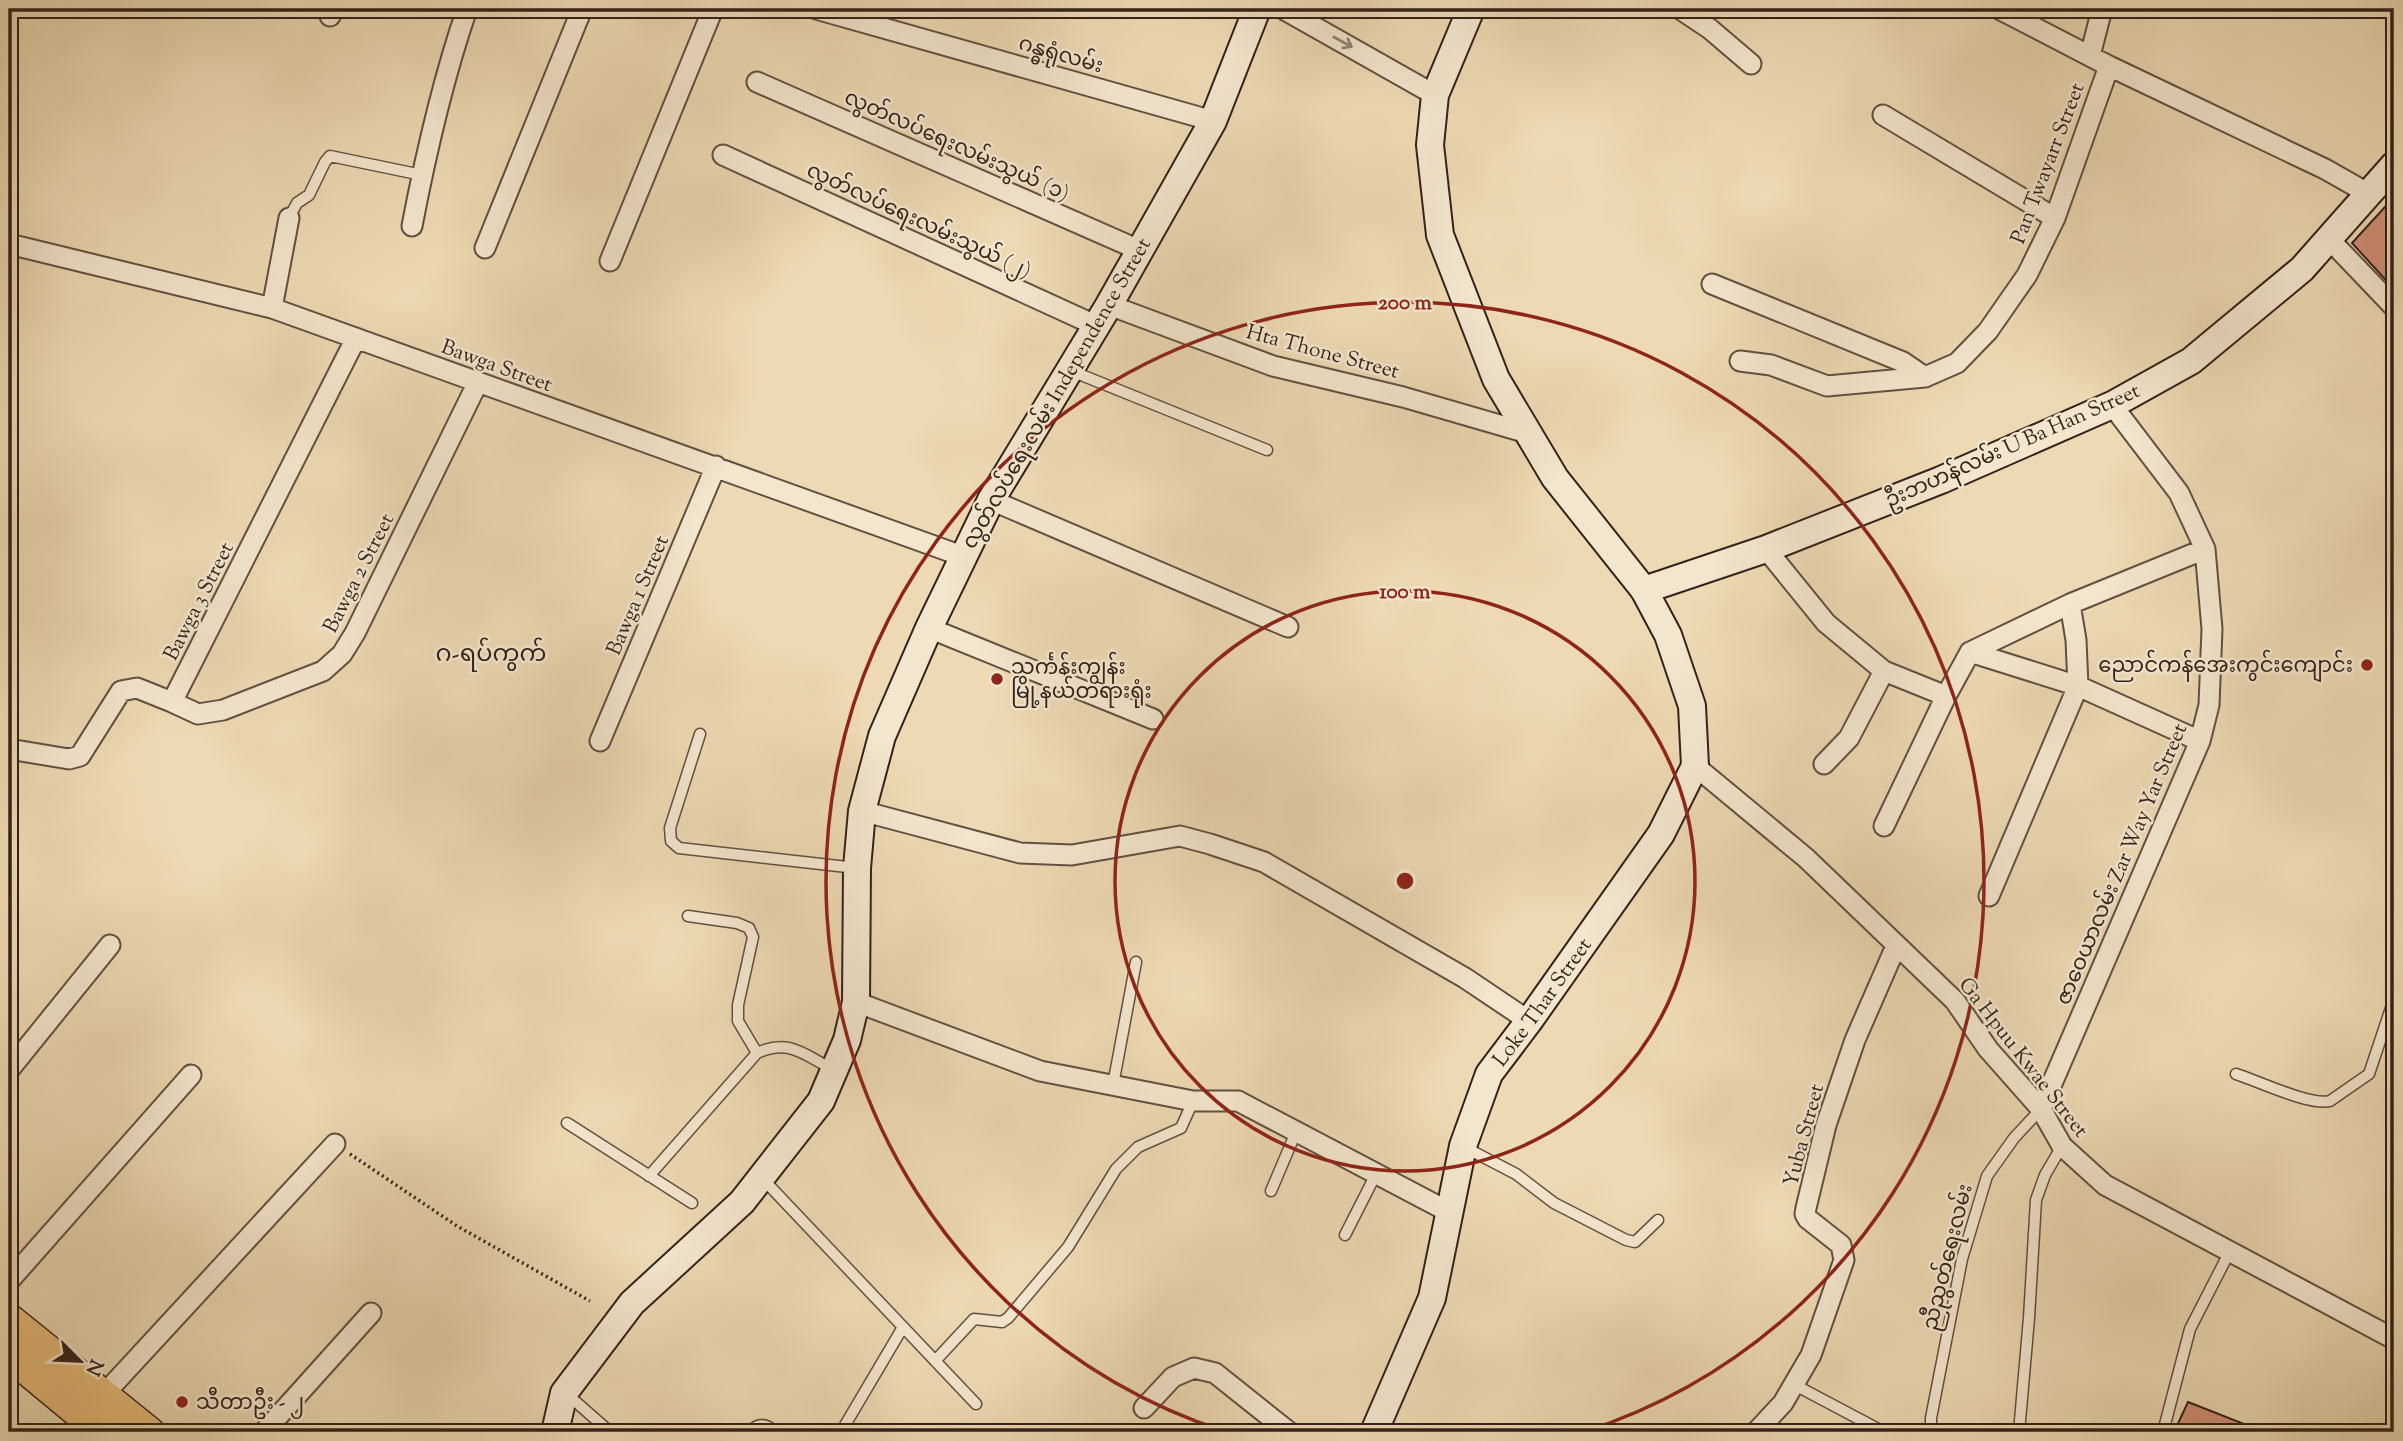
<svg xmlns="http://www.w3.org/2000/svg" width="2403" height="1441" font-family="'Sorts Mill Goudy','Noto Sans Myanmar',serif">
<rect width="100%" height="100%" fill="#edd9b3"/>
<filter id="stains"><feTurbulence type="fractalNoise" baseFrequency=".00286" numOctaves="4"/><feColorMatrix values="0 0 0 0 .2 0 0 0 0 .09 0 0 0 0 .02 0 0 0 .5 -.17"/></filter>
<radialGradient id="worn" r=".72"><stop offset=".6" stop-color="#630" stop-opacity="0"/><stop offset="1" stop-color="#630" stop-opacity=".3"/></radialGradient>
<path fill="#d08f75" stroke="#32221b" stroke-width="2" d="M2394,197V289L2352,243Z
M2188,1402L2262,1431L2261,1432H2174Z"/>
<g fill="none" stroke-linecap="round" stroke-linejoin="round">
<defs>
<path id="lane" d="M289,218L297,203L309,195L325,162L330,156L422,175
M1069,370L1267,450
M700,734L670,828L671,841L679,848L856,868
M688,916L737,923L749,928L753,937L738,1005V1021L757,1053
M2236,1074C2258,1081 2310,1106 2330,1101L2369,1074L2394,999
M1113,1085L1136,962
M567,1123L692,1203
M1466,1148L1516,1174L1554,1203L1626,1240L1635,1242L1658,1220
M649,1176L757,1053C790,1038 804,1055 834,1070
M762,1178L976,1404
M1271,1191L1296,1132
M1345,1235L1376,1174
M2385,1334L2394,1319
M935,1361L974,1319L1002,1322L1008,1318L1068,1247L1116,1169L1138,1147L1181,1128L1193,1101
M1793,1384L1878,1429L1894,1432
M568,1395L610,1432
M749,1432C758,1423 766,1423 775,1432
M841,1432L903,1327
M1931,1432V1418L1962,1259L1987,1176L2014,1138L2041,1109
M2019,1432L2029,1318L2036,1200L2045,1175L2062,1146
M2163,1432L2190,1329L2230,1251"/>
<path id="street" d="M816,9L1213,121
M1283,9L1435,95
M1680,9L1710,29L1751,64
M1999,9L2109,66L2325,169L2369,194
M330,16L334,9
M2090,56L2102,9
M757,82L1139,250
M1883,115L2055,218
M723,155L1097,326
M412,226C426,153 443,79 467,9
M2329,239L2394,307
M9,244L272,308L962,556
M485,248L582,9
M610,261L713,9
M1712,284L1903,362L1925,377
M1109,305L1273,366L1403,397L1527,433
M272,308L289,218
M1740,361L1771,365L1827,386L1925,377L1957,363L1988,331L2027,275L2055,218L2109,66
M991,500L1288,627
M1766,549L1826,623L1884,671L1946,696
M929,628L1153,719
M1970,652L2078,686L2200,741
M172,702L198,714L223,710L323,671L342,654L355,633L478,382
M600,741L716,466
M9,749L69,759L80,756L121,691L137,688L172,702L356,338
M1824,764L1849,738L1884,671
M1695,766L1806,858L1955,1001L1988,1049L2041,1109L2062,1146L2105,1185L2394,1339
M862,811L1020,853L1072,855L1180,836L1210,844L1264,862L1465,978L1529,1021
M1884,826L1946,696L1970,652L2070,604L2205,549
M1989,896L2078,686L2076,640L2070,604
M856,1002L1040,1071L1193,1101H1238L1449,1212
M9,1070L110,945
M2041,1109L2200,741L2209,705L2212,629L2205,549L2179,493L2112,405
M9,1281L191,1075
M96,1403L335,1144
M1144,1408L1173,1377L1194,1368L1215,1373L1289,1432
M264,1432L371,1313
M1756,1432L1783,1403L1811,1355L1844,1260L1841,1245L1808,1219L1805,1214L1806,1208L1826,1125L1855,1040L1896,946"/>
<g id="secondary">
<path d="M1644,590L1766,549L1941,480L2112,405L2191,361L2302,269L2394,165"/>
<path d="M555,1432L564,1393L632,1303L742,1202L821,1101L847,1040L856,1002L857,868L862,811L882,736L929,628L991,500L1109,305L1213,121L1257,9"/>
<path id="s1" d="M1374,1432L1432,1298L1463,1146L1489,1074L1529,1021L1661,834L1695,766L1692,706L1668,635L1644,590L1555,478L1496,379L1440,235L1430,145L1435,95L1471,9"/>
</g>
<path id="primary" d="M9,1319L149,1432
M9,1355L102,1432"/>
</defs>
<use href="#lane" stroke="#615041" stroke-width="13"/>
<use href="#street" stroke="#615041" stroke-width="23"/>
<use href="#secondary" stroke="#32221b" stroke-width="30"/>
<use href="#primary" stroke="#32221b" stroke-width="33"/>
<path stroke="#32221b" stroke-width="3.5" stroke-dasharray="2 3.5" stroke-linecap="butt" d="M350,1154L457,1226L590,1301"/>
<use href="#lane" stroke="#f3e6ce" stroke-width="10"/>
<use href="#street" stroke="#f3e6ce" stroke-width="19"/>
<use href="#secondary" stroke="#f3e6ce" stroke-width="26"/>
<use href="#primary" stroke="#e6bc7a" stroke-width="30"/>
</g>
<defs><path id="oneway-shaft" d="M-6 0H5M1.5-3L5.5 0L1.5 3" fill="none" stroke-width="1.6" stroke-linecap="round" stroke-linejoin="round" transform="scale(1.75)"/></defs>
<use stroke="#928474" href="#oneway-shaft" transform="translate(1343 42) rotate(29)"/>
<g fill="none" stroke="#8f2418" stroke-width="3.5">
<circle cx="1405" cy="881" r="290"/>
<path d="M1226 1432A579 579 0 1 1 1584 1432"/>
</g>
<g fill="#8f2418" stroke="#f3e6ce" stroke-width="2.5">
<circle cx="2367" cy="665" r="7"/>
<circle cx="997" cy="679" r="7"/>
<circle cx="182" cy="1402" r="7"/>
</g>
<g text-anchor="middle" stroke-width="5" stroke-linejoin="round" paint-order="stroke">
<g font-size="21" fill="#32221b" stroke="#f3e6ce">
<text transform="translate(1061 54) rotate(16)" y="7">ဂန္ဓရုံလမ်း</text>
<text transform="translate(957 145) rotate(24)" y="7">လွတ်လပ်ရေးလမ်းသွယ် (၁)</text>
<text transform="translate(2047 163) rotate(-69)" y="7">Pan Twayarr Street</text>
<text transform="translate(919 220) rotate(25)" y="7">လွတ်လပ်ရေးလမ်းသွယ် (၂)</text>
<text transform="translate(1323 351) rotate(15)" y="7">Hta Thone Street</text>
<text transform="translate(497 365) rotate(20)" y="7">Bawga Street</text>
<text transform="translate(1056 393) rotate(-60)" y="7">လွတ်လပ်ရေးလမ်း Independence Street</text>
<text transform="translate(2012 445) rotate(-24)" y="7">ဦးဘဟန်လမ်း U Ba Han Street</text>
<text transform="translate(358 573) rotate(-63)" y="7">Bawga 2 Street</text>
<text transform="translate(637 595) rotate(-67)" y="7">Bawga 1 Street</text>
<text transform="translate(198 601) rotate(-63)" y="7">Bawga 3 Street</text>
<text transform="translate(2121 864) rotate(-67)" y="7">ဇာဝေယာလမ်း Zar Way Yar Street</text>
<text dy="7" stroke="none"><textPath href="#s1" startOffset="467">Loke Thar Street</textPath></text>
<text transform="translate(2024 1057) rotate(52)" y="7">Ga Hpuu Kwae Street</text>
<text transform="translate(1803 1135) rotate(-75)" y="7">Yuba Street</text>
<text transform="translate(1947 1257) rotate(-76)" y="7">ညီညွတ်ရေးလမ်း</text>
</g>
<g font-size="21" fill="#32221b" stroke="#f3e6ce" text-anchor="start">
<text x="2353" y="672" text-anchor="end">ညောင်ကန်အေးကွင်းကျောင်း</text>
<text x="1011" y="674">သင်္ကန်းကျွန်း<tspan x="1011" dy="24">မြို့နယ်တရားရုံး</tspan></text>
<text x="196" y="1409">သီတာဦး - ၂</text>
</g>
<g font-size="24" fill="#32221b" stroke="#f3e6ce">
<text x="491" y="661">ဂ-ရပ်ကွက်</text>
</g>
</g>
<circle cx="1405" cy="881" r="10" fill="#8f2418" stroke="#f3e6ce" stroke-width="3.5"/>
<g font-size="21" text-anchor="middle" font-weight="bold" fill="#8f2418" stroke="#f3e6ce" stroke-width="5" stroke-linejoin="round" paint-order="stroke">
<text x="1405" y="309">200 m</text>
<text x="1405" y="598">100 m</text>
</g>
<rect width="2403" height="1441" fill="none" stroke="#edd9b3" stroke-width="35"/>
<rect x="10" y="10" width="2382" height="1420" fill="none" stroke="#32221b" stroke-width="3.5"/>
<rect x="18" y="18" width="2368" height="1406" fill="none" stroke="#32221b" stroke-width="2"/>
<g transform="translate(80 1361) rotate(114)" stroke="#f3e6ce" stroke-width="5" paint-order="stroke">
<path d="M0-5L12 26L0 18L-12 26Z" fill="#32221b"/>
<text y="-10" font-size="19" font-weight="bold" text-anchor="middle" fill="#32221b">N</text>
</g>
<rect width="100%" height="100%" filter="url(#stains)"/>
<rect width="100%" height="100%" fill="url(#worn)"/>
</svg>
